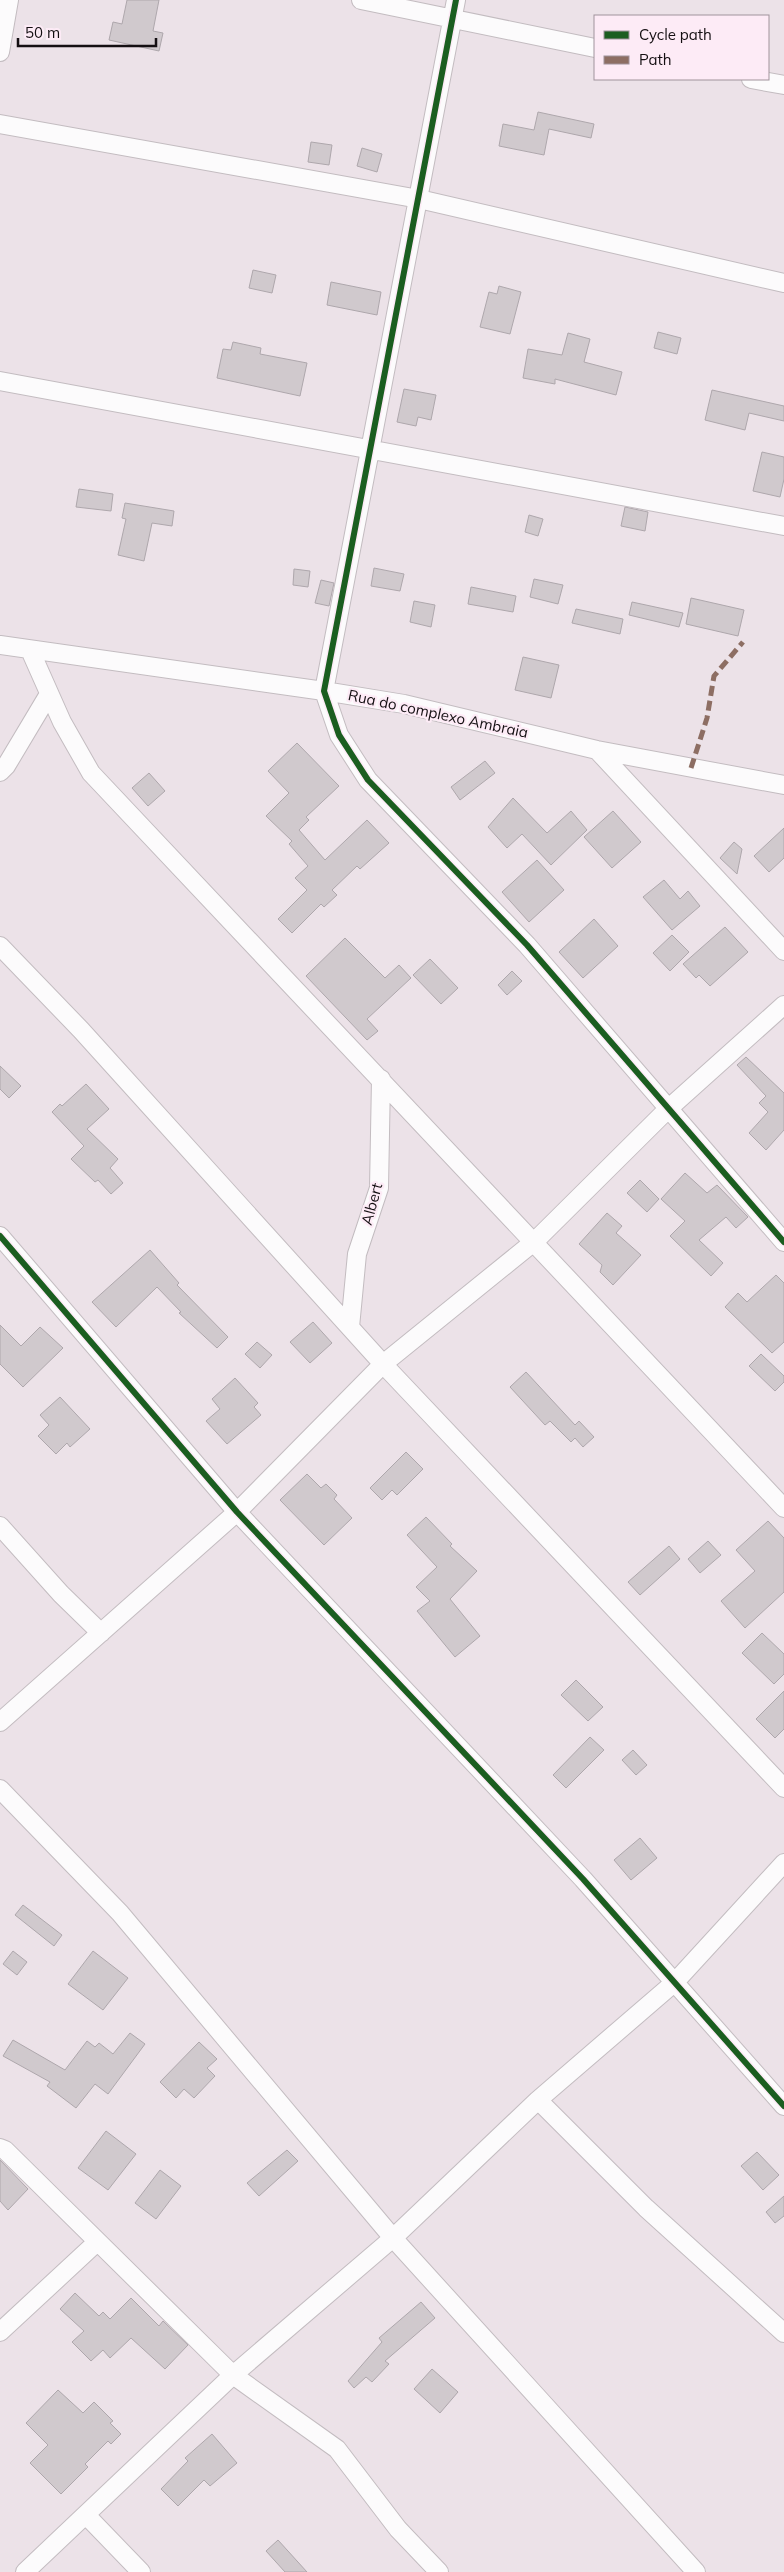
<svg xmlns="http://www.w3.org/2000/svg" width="784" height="2572" font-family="Mulish,sans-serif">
<rect width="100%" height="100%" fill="#ece2e8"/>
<path fill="#d0c9cd" stroke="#aea7ac" d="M127,0H159L153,31L163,33L159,51L109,40L113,22L122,24Z
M538,112L594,124L591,138L549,129L544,155L499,146L503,124L534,130Z
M311,142L332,145L329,165L308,162Z
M362,148L382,154L377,172L357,166Z
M253,270L276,275L272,293L249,288Z
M331,282L381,292L377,315L327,305Z
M499,286L521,292L510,334L480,327L489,292L497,294Z
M658,332L681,338L677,354L654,348Z
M568,333L590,339L584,362L622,372L616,395L555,379V384L523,378L528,349L562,355Z
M233,342L261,348L260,354L307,363L300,396L217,378L223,349L231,350Z
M404,389L436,395L431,420L418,417L416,426L397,422Z
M712,390L784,406V421L749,413L745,430L705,420Z
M762,452L784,457V479L780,497L753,491Z
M79,489L113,494L111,511L76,507Z
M125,503L174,511L172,526L152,523L144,561L118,555L126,519L122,518Z
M625,507L648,512L645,531L621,526Z
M529,515L543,519L538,536L525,532Z
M374,568L404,574L400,591L371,586Z
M294,569L310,571L308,587L293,585Z
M534,579L563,585L558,604L530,597Z
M321,580L334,583L329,606L315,603Z
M471,587L516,596L513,612L468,604Z
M691,598L744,610L738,636L686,624Z
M414,601L435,605L431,627L410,622Z
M632,602L683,613L679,627L629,615Z
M576,609L623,619L620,634L572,623Z
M523,657L559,665L551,698L515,690Z
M297,743L339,786L306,817L309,820L299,830L325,860L367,820L389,843L360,869L357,866L332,890L337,895L324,907L321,904L292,933L278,919L307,890L295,878L308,866L289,844L292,841L266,816L289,793L268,771Z
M485,761L495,773L460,800L451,787Z
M149,773L165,791L148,806L132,788Z
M513,798L547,833L571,811L587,830L551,865L522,834L507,848L488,827Z
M613,811L641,842L612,868L584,837Z
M784,828V858L769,872L754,856Z
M734,842L742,849L737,874L720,858Z
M537,860L564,890L529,922L502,892Z
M664,880L680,899L688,891L700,906L672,930L643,897Z
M594,919L618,946L583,978L559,952Z
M725,927L748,952L710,986L699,975L696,978L683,964Z
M672,935L689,952L670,971L653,953Z
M345,938L385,978L399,965L411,978L367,1019L378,1031L367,1040L306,976Z
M430,959L458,988L441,1004L413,975Z
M512,971L522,981L507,995L498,985Z
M746,1057L784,1093V1130L766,1150L749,1133L768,1112L759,1103L766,1096L737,1065Z
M0,1066L21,1086L9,1098L0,1089Z
M86,1084L109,1109L87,1129L118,1159L110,1168L123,1183L111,1194L98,1180L95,1182L71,1159L84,1146L52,1112L60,1104L62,1106Z
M685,1173L707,1193L717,1185L748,1217L736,1228L726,1217L699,1240L723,1263L711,1276L670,1236L685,1221L661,1199Z
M640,1180L659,1199L647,1212L627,1193Z
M607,1213L622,1226L616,1233L641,1255L613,1285L600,1272L602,1265L579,1244Z
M150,1250L179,1283L177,1285L228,1337L217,1348L179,1313L181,1312L157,1287L116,1327L92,1302Z
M776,1275L784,1283V1342L772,1353L725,1307L738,1293L747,1302Z
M313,1322L332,1343L310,1363L290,1342Z
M0,1325L21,1346L40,1327L63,1348L23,1387L0,1364Z
M257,1342L272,1355L260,1368L245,1354Z
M761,1354L784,1376V1382L775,1391L749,1366Z
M526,1372L575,1425L579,1421L594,1437L583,1447L575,1438L571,1442L550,1421L545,1425L510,1387Z
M235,1378L258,1403L254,1407L261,1415L227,1444L206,1421L220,1409L212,1399Z
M60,1397L90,1429L70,1447L67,1443L56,1454L38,1436L49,1425L40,1415Z
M406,1452L423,1469L397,1495L392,1490L382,1500L370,1488Z
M307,1474L321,1488L326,1484L337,1495L334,1499L352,1518L324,1545L280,1500Z
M426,1517L452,1544L450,1546L477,1571L450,1599L480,1636L455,1657L417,1611L430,1601L416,1587L437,1567L407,1535Z
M768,1521L784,1538V1592L745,1628L721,1601L755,1571L736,1550Z
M708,1541L721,1555L700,1573L688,1559Z
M669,1546L680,1559L640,1595L628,1582Z
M762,1633L784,1654V1674L774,1684L742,1653Z
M576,1680L603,1707L588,1721L561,1695Z
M784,1691V1729L775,1738L756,1719Z
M590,1737L604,1750L566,1788L553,1775Z
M633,1750L647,1765L636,1775L622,1760Z
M640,1838L657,1858L631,1880L614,1860Z
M23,1905L62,1935L54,1946L15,1915Z
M13,1951L27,1962L17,1975L3,1964Z
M93,1951L128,1978L103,2010L68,1984Z
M130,2033L145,2044L108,2094L95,2084L76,2108L47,2086L50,2082L3,2056L13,2040L65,2070L87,2041L95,2047L99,2043L113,2054Z
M199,2042L217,2059L207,2068L215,2076L194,2098L184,2089L176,2098L160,2082Z
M106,2131L136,2154L108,2190L78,2168Z
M287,2150L298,2161L259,2196L247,2183Z
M757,2152L779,2175L763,2190L741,2166Z
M0,2160L28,2189L8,2210L0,2201Z
M160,2170L181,2186L156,2219L135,2203Z
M784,2196V2216L775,2223L766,2212Z
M75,2293L99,2316L103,2312L110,2319L131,2298L159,2326L163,2321L188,2345L165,2369L131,2338L110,2358L103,2350L91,2361L72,2342L84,2331L60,2309Z
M421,2302L435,2318L385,2361L389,2364L372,2382L366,2377L354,2388L348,2381L382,2342L379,2338Z
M432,2369L458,2392L440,2413L414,2389Z
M58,2390L83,2413L94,2402L113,2421L110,2423L121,2434L111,2444L108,2441L85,2464L88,2467L61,2494L30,2463L48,2445L26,2423Z
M212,2434L237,2463L210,2486L204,2480L178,2506L161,2489L188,2461L185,2458Z
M278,2540L307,2572H285L266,2551Z"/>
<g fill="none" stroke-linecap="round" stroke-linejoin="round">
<defs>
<path id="minor" d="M361,0L595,48
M456,0L324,691L339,735L368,780L527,945L784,1242
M0,52L9,0
M751,79L784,85
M0,124L419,199L784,283
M0,381L784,526
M0,645L324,691L404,704L597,750L784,785
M30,650L62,722L91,773L784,1508
M597,750L784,951
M0,772L6,766L49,694
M0,946L81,1030L383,1364L784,1788
M0,1236L237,1512L583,1879L784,2106
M350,1327L357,1254L379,1188L381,1079
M0,1526L61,1594L101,1633
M0,1722L237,1512L383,1364L535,1241L668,1109L784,1005
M0,1789L120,1913L393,2238L696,2572
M538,2100L646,2208L784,2333
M0,2148L5,2150L233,2375L337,2449L398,2529L439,2572
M0,2332L97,2242
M86,2515L141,2572
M25,2572L233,2375L393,2238L538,2100L675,1982L784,1863"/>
</defs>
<use href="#minor" stroke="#c3bcc0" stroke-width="20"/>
<use href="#minor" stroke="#fcfbfc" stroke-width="18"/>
<path stroke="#8d6e63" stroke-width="5" stroke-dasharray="10 5" stroke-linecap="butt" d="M691,768L707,718L714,676L743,642"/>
<defs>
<path id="cycleway" d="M456,0L324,691L339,735L368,780L527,945L784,1242
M0,1236L237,1512L583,1879L784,2106"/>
</defs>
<use href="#cycleway" stroke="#fdebf6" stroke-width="9"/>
<use href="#cycleway" stroke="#1b5e20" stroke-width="6"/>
</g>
<g text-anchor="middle" stroke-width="4.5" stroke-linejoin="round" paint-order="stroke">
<g font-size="15" fill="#140f12" stroke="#fdebf6">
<text transform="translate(438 714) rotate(12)" y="5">Rua do complexo Ambraia</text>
<text transform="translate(372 1204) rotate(-75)" y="5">Albert</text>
</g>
</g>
<rect x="594" y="15" width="175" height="65" fill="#fdebf6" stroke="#a0939b"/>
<rect x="604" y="31" width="25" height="8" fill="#1b5e20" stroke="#a0939b"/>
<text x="639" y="40" font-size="15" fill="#140f12">Cycle path</text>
<rect x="604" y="56" width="25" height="8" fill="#8d6e63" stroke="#a0939b"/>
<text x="639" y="65" font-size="15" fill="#140f12">Path</text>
<path d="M18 38v8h138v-8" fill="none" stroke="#140f12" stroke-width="2.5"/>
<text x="25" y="38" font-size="15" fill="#140f12" stroke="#fdebf6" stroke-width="4" paint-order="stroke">50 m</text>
</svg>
